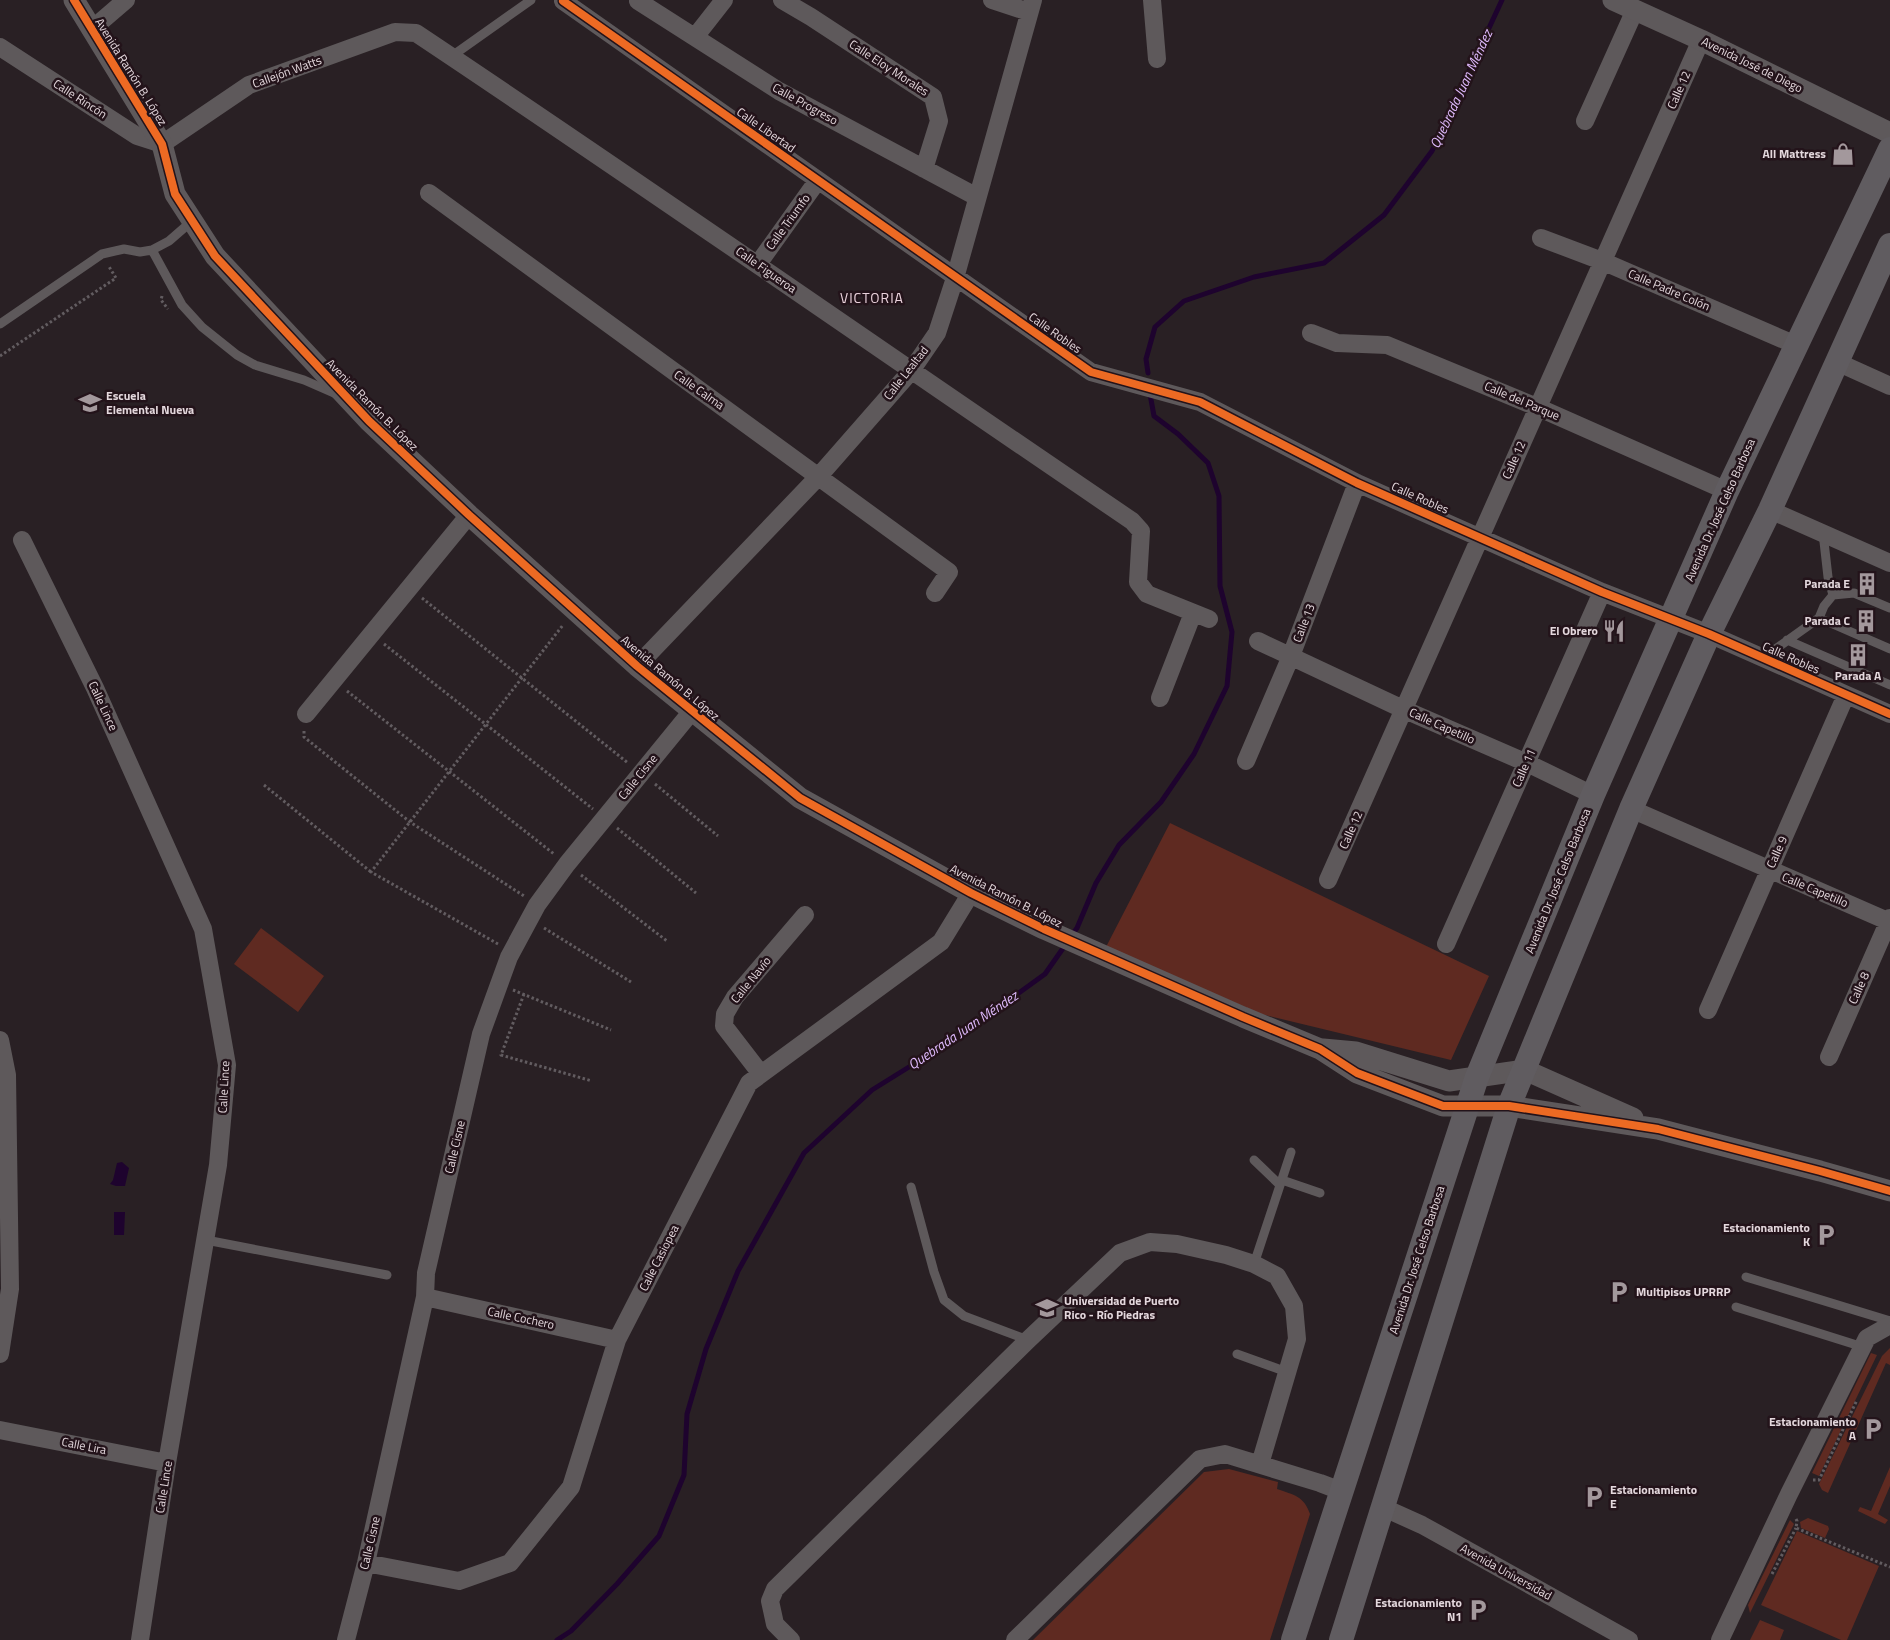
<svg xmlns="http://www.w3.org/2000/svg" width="1890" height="1640" font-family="'Titillium Web',sans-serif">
<rect width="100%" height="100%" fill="#292024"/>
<path fill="#5f2a21" d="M1170,823L1489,976L1451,1060L1261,1014L1106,947Z
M261,928L324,976L298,1012L234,964Z
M1890,1348V1365L1886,1363L1828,1493L1822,1490L1819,1484L1882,1356Z
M1871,1353L1877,1355L1819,1476L1812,1473Z
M1890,1467V1486L1878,1514L1888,1520L1885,1524L1858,1511L1860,1507L1871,1511Z
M1229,1469L1278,1482L1277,1489C1294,1495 1304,1496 1310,1514L1270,1640H1033L1204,1472Z
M1808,1518L1828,1526L1829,1529L1825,1538L1801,1528L1800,1522Z
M1790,1520L1794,1524L1750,1613L1748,1605Z
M1797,1531L1879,1566L1847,1640H1841L1761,1605Z
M1760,1620L1784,1630L1780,1640H1750Z"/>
<path fill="#1e032e" d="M122,1162L129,1168L125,1186H116L110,1184L113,1180L117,1163Z
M114,1212H125L124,1235H114Z"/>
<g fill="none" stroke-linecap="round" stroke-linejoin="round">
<path stroke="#1e032e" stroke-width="5" d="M1148,373L1146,359L1155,327L1184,301L1254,277L1324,263L1384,215L1432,151L1502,0
M1072,935L1077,928L1096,883L1119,845L1161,802L1194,754L1227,686L1232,632L1220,586L1219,496L1208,463L1178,434L1154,416L1150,394
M557,1640L571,1631L617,1584L659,1536L684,1475L687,1414L706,1349L738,1271L804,1153L872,1090L962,1034L1045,974L1066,944"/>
<path stroke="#625c60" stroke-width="3" stroke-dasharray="2.5 2.5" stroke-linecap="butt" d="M162,296L161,300L168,309
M0,356L116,278L108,265
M422,598L628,763
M384,644L593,809
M347,691L554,854
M304,731V737L410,822L524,896
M655,784L718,836
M264,785L371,872
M617,828L696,893
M581,875L667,941
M544,928L631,982
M498,944L371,872L563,625
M513,990L611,1030
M524,994L501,1055L592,1081
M1813,1480H1819L1857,1400
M1796,1519L1797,1521L1796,1528L1890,1567
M1772,1574L1796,1528"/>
<path stroke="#5e595b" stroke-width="9" d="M452,56L531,0
M152,250L182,305L202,327L237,355L255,365L304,380L336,394
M0,324L102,254L124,249L140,252L152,250L169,241L192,221
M1823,533L1828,577L1833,595
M1819,618L1890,649
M1787,640L1890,685
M1763,658L1819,618L1824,606L1833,595L1854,593L1890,608
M1254,1160L1280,1185
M1282,1180L1320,1193
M911,1187L934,1272L944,1300L964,1316L1028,1340
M206,1240L387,1275
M1254,1264L1291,1152
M1746,1277L1890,1321
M1736,1307L1863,1347
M1237,1354L1287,1372"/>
<path stroke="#5e595b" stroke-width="18" d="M782,0L811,17L933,97L939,121L924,169
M992,0L1029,12
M1152,0L1157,59
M563,1L1091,372L1200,402L1357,483L1602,592L1709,634L1890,714
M638,1L779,91L977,197
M91,30L126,0
M695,37L724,0
M0,47L137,136L162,144L249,85L395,32L416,33C656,193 893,359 1132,521L1141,531L1138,582L1147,594L1209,619
M1585,121L1635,10
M429,193L949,572L935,593
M1541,238L1602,261L1796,345
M758,264L818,180
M1311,333L1337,343L1387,345L1537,407L1727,491
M1837,362L1890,386
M1770,510L1890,563
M22,540L95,688L203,929L227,1065L218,1165L167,1463L140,1640
M1258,641L1405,710L1527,763L1593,795
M637,666L819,476L911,371L937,333L955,278L1033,0
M1160,698L1193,613
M306,714L469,515
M1246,761L1291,656L1357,483
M1631,809L1890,922
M1328,880L1701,40
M1446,944L1602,592
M1708,1010L1846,695
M0,1040L7,1075L10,1289L0,1354
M1829,1057L1890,918
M761,1074L724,1026L725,1014L735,997L805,915
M425,1297L617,1340
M0,1430L167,1463
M1382,1507L1422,1525L1629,1640
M366,1563L459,1581L510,1563L571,1487L617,1340L749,1083L941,942L971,893
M346,1640L366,1563L425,1297L426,1273L481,1034L509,957L537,905L567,864L692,711
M791,1640L775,1624L770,1601L775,1589L1028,1340L1120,1253L1150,1242L1177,1244L1226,1255L1254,1264L1277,1276L1294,1306L1297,1339L1260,1464
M1015,1640L1200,1459L1225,1454L1320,1483L1341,1491
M1720,1640L1789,1494L1867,1338L1890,1325"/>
<path stroke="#5e595b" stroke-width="21" d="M74,0L162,144L175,194L215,256L369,421L469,515L637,666L800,798L971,893L1044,929L1243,1017L1320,1049L1357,1073L1443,1106H1509L1658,1129L1820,1171L1890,1191
M1613,0L1701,40L1890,133
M1323,1049L1356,1052L1449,1081L1525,1070L1633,1118"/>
<path stroke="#605c60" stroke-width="24" d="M1293,1640L1477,1077L1593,795L1727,491L1890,149
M1341,1640L1509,1106L1631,809L1709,634L1770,510L1890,245"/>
<defs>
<path id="cycleway" d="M74,0L162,144L175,194L215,256L369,421L469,515L637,666L800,798L971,893L1044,929L1243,1017L1320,1049L1357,1073L1443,1106H1509L1658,1129L1820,1171L1890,1191
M563,1L1091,372L1200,402L1357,483L1602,592L1709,634L1890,714"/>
</defs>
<use href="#cycleway" stroke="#23131a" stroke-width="11"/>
<use href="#cycleway" stroke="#ed6a23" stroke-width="8"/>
</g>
<defs>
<symbol id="shop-bare" viewBox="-9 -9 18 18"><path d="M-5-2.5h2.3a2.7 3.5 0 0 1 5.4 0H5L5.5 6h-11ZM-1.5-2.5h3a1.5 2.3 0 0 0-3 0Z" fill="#a3989c" stroke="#23131a" stroke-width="2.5" paint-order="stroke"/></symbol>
<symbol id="school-bare" viewBox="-9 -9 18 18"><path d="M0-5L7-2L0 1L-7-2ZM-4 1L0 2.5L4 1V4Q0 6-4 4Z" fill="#a3989c" stroke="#23131a" stroke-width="2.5" paint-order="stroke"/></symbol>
<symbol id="building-bare" viewBox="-9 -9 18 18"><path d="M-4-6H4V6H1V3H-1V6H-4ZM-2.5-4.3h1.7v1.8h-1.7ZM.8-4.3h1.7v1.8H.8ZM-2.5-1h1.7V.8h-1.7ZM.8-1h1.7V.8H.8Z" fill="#a3989c" stroke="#23131a" stroke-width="2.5" paint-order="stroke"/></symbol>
<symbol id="restaurant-bare" viewBox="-9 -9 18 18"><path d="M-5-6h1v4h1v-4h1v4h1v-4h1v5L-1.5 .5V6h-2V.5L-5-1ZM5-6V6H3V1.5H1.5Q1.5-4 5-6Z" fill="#a3989c" stroke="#23131a" stroke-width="2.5" paint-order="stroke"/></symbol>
<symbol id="parking-bare" viewBox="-9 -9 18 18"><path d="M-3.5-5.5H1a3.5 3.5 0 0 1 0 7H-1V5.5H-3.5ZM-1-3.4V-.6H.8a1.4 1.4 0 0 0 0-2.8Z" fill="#a3989c" stroke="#23131a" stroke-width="2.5" paint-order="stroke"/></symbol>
<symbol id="university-bare" viewBox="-9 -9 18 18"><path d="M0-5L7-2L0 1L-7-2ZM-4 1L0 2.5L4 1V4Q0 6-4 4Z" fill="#a3989c" stroke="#23131a" stroke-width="2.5" paint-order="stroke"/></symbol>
</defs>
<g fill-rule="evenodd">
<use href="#shop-bare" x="1827" y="138" width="32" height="32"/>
<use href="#school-bare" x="74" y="387" width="32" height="32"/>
<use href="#building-bare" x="1851" y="568" width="32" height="32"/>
<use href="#building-bare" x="1850" y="605" width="32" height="32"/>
<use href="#restaurant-bare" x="1598" y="615" width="32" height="32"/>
<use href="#building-bare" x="1842" y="639" width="32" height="32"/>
<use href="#parking-bare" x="1810" y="1219" width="32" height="32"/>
<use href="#parking-bare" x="1603" y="1276" width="32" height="32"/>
<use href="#university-bare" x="1031" y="1292" width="32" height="32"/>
<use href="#parking-bare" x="1857" y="1413" width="32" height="32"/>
<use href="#parking-bare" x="1578" y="1481" width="32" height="32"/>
<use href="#parking-bare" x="1462" y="1594" width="32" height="32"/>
</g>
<g text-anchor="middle" stroke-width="5" stroke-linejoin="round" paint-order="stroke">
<g font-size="12" fill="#e4d8dd" stroke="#23131a">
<text transform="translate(1752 65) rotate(26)" y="4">Avenida José de Diego</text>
<text transform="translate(889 68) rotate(33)" y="4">Calle Eloy Morales</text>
<text transform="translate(131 72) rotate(58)" y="4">Avenida Ramón B. López</text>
<text transform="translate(287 72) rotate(-20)" y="4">Callejón Watts</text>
<text transform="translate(1679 90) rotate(-66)" y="4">Calle 12</text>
<text transform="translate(80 99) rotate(33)" y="4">Calle Rincón</text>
<text transform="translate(805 104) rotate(29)" y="4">Calle Progreso</text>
<text transform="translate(766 130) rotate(35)" y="4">Calle Libertad</text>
<text transform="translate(788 222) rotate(-54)" y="4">Calle Triumfo</text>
<text transform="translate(766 270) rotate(35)" y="4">Calle Figueroa</text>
<text transform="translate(1669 290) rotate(23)" y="4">Calle Padre Colón</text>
<text transform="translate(1055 333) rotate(35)" y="4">Calle Robles</text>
<text transform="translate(906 373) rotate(-52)" y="4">Calle Lealtad</text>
<text transform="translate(699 390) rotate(35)" y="4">Calle Calma</text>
<text transform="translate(1522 401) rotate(23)" y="4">Calle del Parque</text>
<text transform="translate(372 405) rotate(45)" y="4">Avenida Ramón B. López</text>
<text transform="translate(1514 460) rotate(-66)" y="4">Calle 12</text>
<text transform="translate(1420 498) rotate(24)" y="4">Calle Robles</text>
<text transform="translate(1720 510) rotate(-66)" y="4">Avenida Dr. José Celso Barbosa</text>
<text transform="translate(1304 623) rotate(-69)" y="4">Calle 13</text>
<text transform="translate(1791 658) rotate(24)" y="4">Calle Robles</text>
<text transform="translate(670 678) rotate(40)" y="4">Avenida Ramón B. López</text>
<text transform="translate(103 706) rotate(65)" y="4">Calle Lince</text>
<text transform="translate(1442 726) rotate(24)" y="4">Calle Capetillo</text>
<text transform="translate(1524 768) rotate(-66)" y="4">Calle 11</text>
<text transform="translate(638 777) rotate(-51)" y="4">Calle Cisne</text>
<text transform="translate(1351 830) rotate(-66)" y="4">Calle 12</text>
<text transform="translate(1777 852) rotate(-66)" y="4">Calle 9</text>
<text transform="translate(1558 881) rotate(-68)" y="4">Avenida Dr. José Celso Barbosa</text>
<text transform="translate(1815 890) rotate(23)" y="4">Calle Capetillo</text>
<text transform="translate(1006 896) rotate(27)" y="4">Avenida Ramón B. López</text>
<text transform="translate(751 980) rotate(-51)" y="4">Calle Navío</text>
<text transform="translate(1859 988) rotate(-66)" y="4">Calle 8</text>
<text transform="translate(224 1087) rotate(-87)" y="4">Calle Lince</text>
<text transform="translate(455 1147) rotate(-77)" y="4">Calle Cisne</text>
<text transform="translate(659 1258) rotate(-63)" y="4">Calle Casiopea</text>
<text transform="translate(1417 1260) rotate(-72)" y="4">Avenida Dr. José Celso Barbosa</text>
<text transform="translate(521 1318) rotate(12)" y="4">Calle Cochero</text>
<text transform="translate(84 1446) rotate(11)" y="4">Calle Lira</text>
<text transform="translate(164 1487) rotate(-81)" y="4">Calle Lince</text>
<text transform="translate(370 1543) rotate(-77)" y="4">Calle Cisne</text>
<text transform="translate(1506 1572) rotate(29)" y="4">Avenida Universidad</text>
</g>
<g font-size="12" font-weight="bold" fill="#e4d8dd" stroke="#23131a" text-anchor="end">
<text x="1826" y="158">All Mattress</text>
<text x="106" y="400" text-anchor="start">Escuela<tspan x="106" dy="14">Elemental Nueva</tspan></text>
<text x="1850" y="588">Parada E</text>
<text x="1850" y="625">Parada C</text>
<text x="1598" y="635">El Obrero</text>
<text x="1858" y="680" text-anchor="middle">Parada A</text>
<text x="1810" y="1232">Estacionamiento<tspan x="1810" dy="14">K</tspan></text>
<text x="1636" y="1296" text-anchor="start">Multipisos UPRRP</text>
<text x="1064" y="1305" text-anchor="start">Universidad de Puerto<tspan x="1064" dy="14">Rico - Río Piedras</tspan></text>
<text x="1856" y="1426">Estacionamiento<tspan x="1856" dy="14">A</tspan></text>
<text x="1610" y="1494" text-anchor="start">Estacionamiento<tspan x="1610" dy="14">E</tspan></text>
<text x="1462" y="1607">Estacionamiento<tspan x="1462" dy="14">N1</tspan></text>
</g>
<g font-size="14" font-style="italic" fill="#dfbafd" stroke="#23131a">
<text transform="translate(1461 89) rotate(-65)" y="5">Quebrada Juan Méndez</text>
<text transform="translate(963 1030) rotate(-34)" y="5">Quebrada Juan Méndez</text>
</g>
<g font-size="14" letter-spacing="1" fill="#ead2dc" stroke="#23131a">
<text x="872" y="303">VICTORIA</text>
</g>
</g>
</svg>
